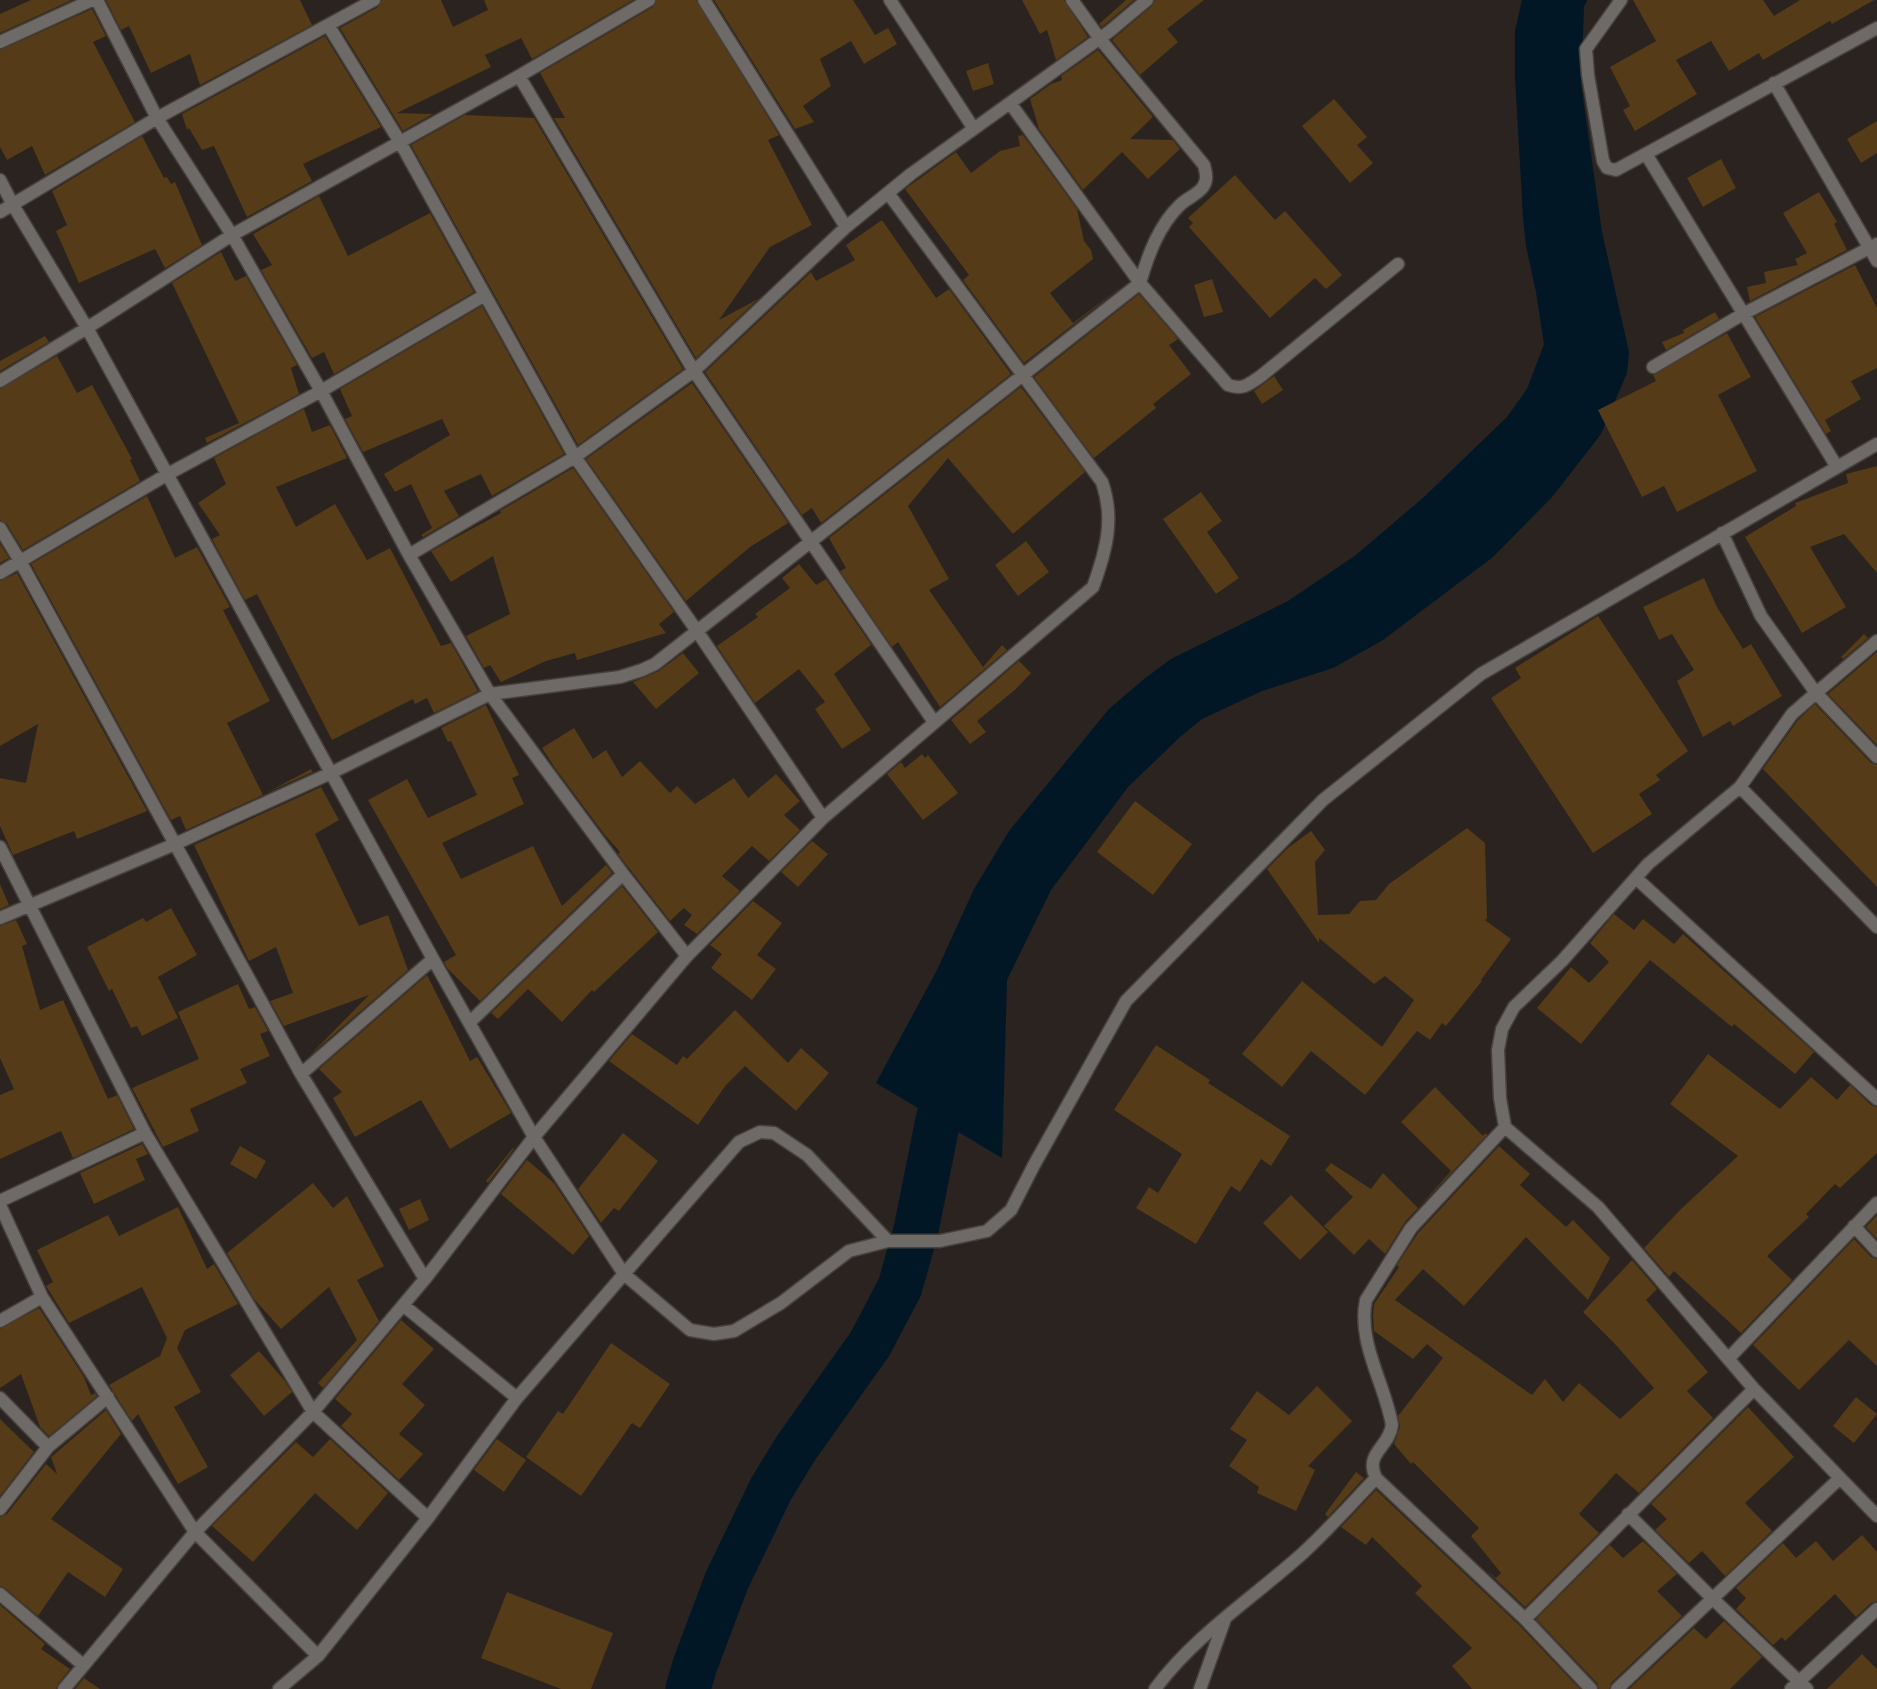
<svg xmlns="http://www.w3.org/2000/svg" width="1877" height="1689" font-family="Figtree,sans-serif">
<rect width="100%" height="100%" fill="#2a231f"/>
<path fill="#011725" d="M1522,0H1587L1584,7L1581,83L1602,232L1629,352L1627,373L1601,434L1553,496L1493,557L1383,640L1333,668L1262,691L1202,719L1181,736L1128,787L1051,890L1007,980L1002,1158L876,1083L937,970L974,889L1009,831L1109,709L1144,679L1171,659L1288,601L1356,555L1424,497L1507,417L1527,389L1544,344L1536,292L1526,246L1523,217L1515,77V31Z"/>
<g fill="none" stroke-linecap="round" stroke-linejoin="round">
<path stroke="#011725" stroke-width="45" d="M688,1689L695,1665L727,1580L771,1489L796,1448L870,1344L900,1287L916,1230L938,1120L953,1060"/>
</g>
<path fill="#553b17" d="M31,0H72L0,33V14Z
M106,0H300L312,25L200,85L190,54L151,73L129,26L121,30Z
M382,0H441L453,27L488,10L484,0H633L532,59L521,38L485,55L491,67L397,113L433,114L403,131L340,28L378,7Z
M657,0H696L779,135L768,140L812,225L770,247L719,320L758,299L696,358L554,118H565L540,73L653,7Z
M714,0H853L875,35L888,28L897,44L864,64L851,41L820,59L831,86L803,106L814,122L795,129Z
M1022,0H1064L1088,37L1056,60L1047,30L1040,34Z
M1126,0H1134L1102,27L1099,24Z
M1155,0H1204L1167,29L1178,42L1140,75L1112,40L1152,6Z
M1633,0H1763L1774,16L1800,0H1874L1832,24L1830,21L1763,60L1759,53L1729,71L1711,41L1676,60L1697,94L1635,131L1623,110L1630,106L1610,67L1656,41Z
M92,9L106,36L93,42L135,122L45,175L32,146L7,160L0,147V50Z
M325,36L381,127L303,164L312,181L247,217L214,146L202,150L189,128L187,130L182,114Z
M1098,50L1153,117L1130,139L1173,140L1180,149L1148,179L1122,152L1083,190L1039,129L1030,99L1051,84L1062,80L1061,76Z
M988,63L994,84L973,91L966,71Z
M1334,99L1367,137L1357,145L1373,163L1350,183L1302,126Z
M465,115L534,118L683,369L578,445L411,145Z
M1877,121V153L1861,163L1847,139Z
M1023,135L1077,209L1084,241L1091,250L1093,259L1050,293L1073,323L1129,281L1024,363L963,280L969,275L905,189L956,152L971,173L1000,151L1020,146L1018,136Z
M142,136L164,178L167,177L171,184L175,182L202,245L165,268L155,249L79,283L56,231L67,225L52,191Z
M1721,159L1736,188L1703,207L1687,178Z
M1235,175L1275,220L1285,211L1342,275L1326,289L1315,278L1270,318L1189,227L1193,223L1188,218Z
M1819,192L1837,222L1834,224L1847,250L1750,301L1747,287L1766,283L1764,272L1798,265L1795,259L1807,253L1783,213Z
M319,196L348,256L430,213L474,292L334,374L324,352L312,358L261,270L272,265L253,234Z
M882,220L936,298L949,289L1011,374L821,523L812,508L802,515L705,372L811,272L816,281L855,260L846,245Z
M221,252L235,281L246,276L297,365L291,368L299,394L207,443L205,438L239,423L172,283Z
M1855,265L1877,308V368L1851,381L1861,399L1825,420L1831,431L1826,434L1755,317Z
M1212,279L1223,312L1204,317L1194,285Z
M1139,294L1178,339L1169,345L1191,374L1153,404L1156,408L1094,458L1034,377Z
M482,306L564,454L492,496L481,474L444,491L459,516L423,537L421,535L432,528L411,484L395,492L384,474L450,435L442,419L363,452L345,419L352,416L340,389Z
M1715,312L1719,319L1666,350L1662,342L1684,333L1683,330Z
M1727,333L1751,377L1718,395L1757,471L1677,512L1664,486L1642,497L1598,410L1656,381L1653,375Z
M45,336L49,342L0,371V361Z
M57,356L77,393L92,385L132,459L130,460L140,481L23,550L7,524L0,520V389Z
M1274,376L1283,390L1262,404L1254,391Z
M692,383L788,523L750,547L686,601L586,459Z
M1021,387L1085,472L1013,534L948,458L908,506L949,579L929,590L983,667L1002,645L1007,650L940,707L898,642L892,647L840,571L846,568L829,538Z
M304,409L312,432L330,425L347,458L276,487L296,527L335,504L367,560L390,548L441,646L451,643L478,691L434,713L427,698L415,704L413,699L332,740L257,594L245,600L212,539L220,535L198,503L226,484L214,458Z
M1877,466V573L1844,534L1810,547L1846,607L1802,633L1745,537L1796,506L1795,503L1848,483L1846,474Z
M573,468L674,612L659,624L666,633L577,660L575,653L546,661L501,682L490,665L484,668L466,636L510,614L493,556L451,582L431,551L501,513L500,511Z
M1201,492L1222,521L1207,532L1239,578L1216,594L1163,519Z
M147,496L175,558L197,547L230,607L223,610L270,701L227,723L263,795L186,830L180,816L171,820L31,564Z
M1026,541L1049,572L1018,596L995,565Z
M0,544L9,558L0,563Z
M799,564L816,585L826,579L879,656L871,645L834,674L871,730L842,749L815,709L825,702L799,669L755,703L717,646L758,617L755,614L790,588L782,578Z
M17,573L147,811L77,839L74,831L13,855L0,826V778L26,783L38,724L0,746V581Z
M1704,578L1717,607L1743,649L1751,644L1782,696L1733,726L1730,721L1703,737L1677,681L1694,670L1672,634L1659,640L1643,607Z
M1598,616L1688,751L1656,775L1660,780L1639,794L1652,814L1593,853L1491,698L1521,678L1515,668Z
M1864,634L1868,638L1843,659L1841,657Z
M1877,652V745L1828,694Z
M683,653L699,673L656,709L633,682L659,671Z
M1019,661L1031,673L1016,689L977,721L986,732L970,744L951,720Z
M1815,704L1871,763L1877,765V887L1763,769L1798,720Z
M486,705L519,775L512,778L524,804L442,843L461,879L533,846L562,906L606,865L612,873L480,1001L448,969L444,962L456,955L368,800L407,779L428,818L477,795L451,741L448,742L441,728Z
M574,728L593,759L606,750L622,777L640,761L670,793L677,786L695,804L734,778L748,798L776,774L800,801L784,815L800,830L769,861L752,846L722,876L740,891L697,934L684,925L692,915L684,908L670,921L618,854L620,852L604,834L555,768L542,748Z
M922,754L925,758L928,755L958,793L923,820L887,774L901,762L905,768Z
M311,769L313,772L268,792Z
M321,787L339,820L315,834L359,926L388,915L408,970L309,1056L369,995L284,1026L270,1001L293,993L276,947L249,961L194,845Z
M1135,801L1192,844L1153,895L1097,852Z
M1467,828L1485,843L1487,918L1485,920L1511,939L1481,980L1482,981L1446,1026L1442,1023L1430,1040L1417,1031L1365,1095L1311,1051L1282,1087L1242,1054L1302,981L1382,1047L1414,1000L1385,976L1374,984L1319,938V943L1267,869L1289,847L1311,831L1325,850L1315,862L1318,915L1349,914L1360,901L1376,900L1389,884Z
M812,841L828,854L798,887L781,872Z
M0,884L9,905L0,909Z
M622,886L658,932L594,992L592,990L562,1022L528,989L498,1019L491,1013Z
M753,901L782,923L757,955L776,969L752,1000L711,968L722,954L710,945Z
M171,908L197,955L158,977L178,1018L142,1036L137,1026L131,1028L112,989L109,991L87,947L143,918L146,922Z
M1614,914L1634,930L1643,919L1674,944L1683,934L1814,1052L1795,1074L1734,1024L1732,1027L1650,960L1581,1044L1537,1008L1571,967L1589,983L1609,962L1590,943Z
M16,920L27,944L22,946L40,1010L63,1000L108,1099L117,1095L134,1129L73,1158L61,1131L0,1159V1095L14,1089L0,1058V926Z
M427,975L470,1061L477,1057L511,1113L450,1149L421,1100L355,1137L333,1098L342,1092L319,1069Z
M238,984L249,1009L255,1007L268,1031L260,1034L270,1056L240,1069L247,1083L190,1109L199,1131L163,1147L132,1088L199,1059L178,1012Z
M735,1010L788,1063L801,1048L829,1073L796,1111L745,1066L726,1085L698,1125L609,1061L632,1034L677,1065L683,1056L687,1059Z
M1156,1045L1210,1080L1208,1083L1290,1136L1271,1166L1261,1159L1240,1192L1231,1186L1196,1244L1136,1208L1149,1187L1158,1193L1182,1154L1114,1110Z
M1708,1054L1780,1109L1811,1077L1837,1100L1850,1085L1871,1105L1877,1107V1153L1840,1188L1835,1184L1806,1214L1809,1217L1767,1256L1792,1280L1741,1333L1674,1271L1669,1277L1644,1248L1681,1209L1738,1156L1670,1104Z
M1435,1087L1483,1136L1485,1133L1487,1135L1405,1222L1385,1254L1369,1239L1354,1255L1324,1226L1353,1197L1325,1170L1331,1163L1371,1189L1383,1173L1418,1208L1451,1171L1401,1122Z
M623,1133L658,1161L619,1211L614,1208L601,1223L578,1189Z
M142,1144L148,1154L136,1159L145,1180L94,1204L80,1173Z
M240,1146L266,1161L256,1179L230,1164Z
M1499,1146L1530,1174L1520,1185L1566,1227L1573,1220L1610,1258L1588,1300L1526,1237L1464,1306L1423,1269L1395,1300L1532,1395L1545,1379L1563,1402L1579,1383L1620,1419L1654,1388L1614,1343L1583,1312L1632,1260L1657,1289L1646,1300L1708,1372L1687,1391L1713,1418L1639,1493L1616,1473L1579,1514L1599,1533L1525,1607L1486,1570L1496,1578L1501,1573L1471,1536L1479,1528L1413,1462L1411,1464L1394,1444L1400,1427L1398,1416L1443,1358L1427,1344L1413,1359L1374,1331L1373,1316L1374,1304L1399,1267L1397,1265L1418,1233Z
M513,1148L514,1149L488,1183L486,1181Z
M527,1160L554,1183L589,1236L573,1255L501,1194Z
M313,1183L333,1208L347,1196L384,1266L357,1280L379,1321L323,1388L318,1383L357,1340L329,1287L281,1329L254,1299L227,1253Z
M1291,1195L1328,1232L1300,1260L1263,1223Z
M420,1199L429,1220L409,1230L399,1209Z
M178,1207L207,1269L214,1264L238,1304L185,1330L177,1348L201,1392L174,1407L208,1467L178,1484L138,1414L132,1421L109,1385L160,1356L167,1338L142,1287L69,1323L46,1286L53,1282L37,1250L108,1215L119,1236Z
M1877,1215V1239L1866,1227Z
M1854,1239L1871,1257L1877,1259V1366L1849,1340L1799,1390L1753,1345Z
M39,1308L84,1377L91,1395L95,1393L97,1396L49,1436L40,1427L21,1374L0,1388V1329Z
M401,1320L434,1349L402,1384L425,1405L399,1434L423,1454L399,1480L341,1426L352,1414L335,1399Z
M611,1343L670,1384L640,1428L632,1423L581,1496L526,1457L558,1411L563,1414Z
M259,1351L285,1381L292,1392L264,1416L230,1375Z
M1317,1386L1352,1421L1308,1466L1315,1470L1296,1511L1257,1493L1259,1487L1229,1466L1247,1440L1230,1429L1257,1391L1289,1415Z
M1856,1397L1877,1414L1854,1443L1833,1426Z
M1748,1407L1794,1457L1745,1503L1772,1531L1725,1576L1702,1551L1689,1563L1655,1530L1667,1519L1651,1504Z
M106,1410L121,1434L51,1519L123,1569L105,1597L68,1572L38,1616L5,1588L0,1586V1517L7,1514L46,1464L57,1474L51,1457Z
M0,1419L34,1452L0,1496Z
M330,1439L388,1493L357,1530L315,1493L253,1562L212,1526L296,1442L313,1457Z
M497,1439L526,1460L504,1492L474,1470Z
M1356,1472L1364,1478L1328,1517L1325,1514Z
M1376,1490L1519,1625L1580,1689H1472L1452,1666L1472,1648L1415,1593L1422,1586L1372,1537L1366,1545L1341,1527Z
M1862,1535L1877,1552V1601L1871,1603L1856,1617L1835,1594L1785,1641L1782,1637L1773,1645L1736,1609L1746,1598L1736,1588L1783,1543L1796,1558L1816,1541L1833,1561Z
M1643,1541L1677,1574L1657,1591L1682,1616L1611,1683L1609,1689H1599L1597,1683L1536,1619L1610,1545L1623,1558Z
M507,1592L613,1633L591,1689H561L481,1658Z
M0,1605L45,1644L41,1649L70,1669L58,1684L56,1689H0Z
M1724,1621L1762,1657L1730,1689H1629L1694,1628L1706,1639Z
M1862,1654L1877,1669V1689H1827Z
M84,1678L100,1689H75Z"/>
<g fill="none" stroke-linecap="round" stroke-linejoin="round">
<defs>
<path id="street" d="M97,0L157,118L232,235L321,391L409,555L490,694L623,874L687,956
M704,0L846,227
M890,0L974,129
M1621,0L1586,49L1588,75L1603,161L1607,168L1616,170L1877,28
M328,25L400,142L575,457L697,631L823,818
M0,42L92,0
M519,76L694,371L934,722
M1774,83L1877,261
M1010,103L1140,283L1228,385C1243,390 1248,385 1261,376L1398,264
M1646,154L1837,467
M0,180L13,205L87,328L433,959L534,1137L624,1274L739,1142L760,1132L774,1133L807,1155L888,1241
M0,212L157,118L374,0
M1653,367L1743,314L1877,244
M0,381L87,328L232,235L519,76L649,0
M0,528L20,561L301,1074L425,1279
M1722,533L1761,616L1816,693L1792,714L1740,787L1648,864L1562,961L1514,1007L1502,1029L1498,1050L1500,1098L1505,1127L1598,1207L1754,1389L1877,1516
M409,555L575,457L694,371L846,227L911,174L1110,31L1147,0
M0,573L168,474L321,391L485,295
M1877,641L1816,693L1877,757
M1740,787L1877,927
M0,847L145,1133L313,1412L428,1518
M1636,878L1877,1099
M0,918L175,844L331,773L490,694L620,677L642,670L655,664L1140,283C1148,255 1159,225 1180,205C1187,198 1197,195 1203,187C1208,180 1206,173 1204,165L1100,39L1072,0
M470,1022L623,874
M301,1074L433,959
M1505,1127L1411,1228L1366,1300C1357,1342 1385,1384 1392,1425C1389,1448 1364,1453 1376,1478L1525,1619L1591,1689
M0,1201L145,1133
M0,1205L42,1297L195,1532L318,1656
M1854,1226L1877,1251
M403,1305L517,1398
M0,1321L42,1297
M1728,1359L1877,1203
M0,1398L48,1447
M0,1509L48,1447L108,1397
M1628,1514L1712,1598L1807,1689
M0,1594L83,1665
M1525,1619L1754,1389
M64,1689L195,1532L313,1412L425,1279L534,1137L687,956L823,818L1093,587C1106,551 1115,519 1102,482L888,193
M279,1689L318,1656L428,1518L517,1398L624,1274L690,1330L714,1334L734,1331L781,1303L849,1251L888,1241H940L987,1231L1011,1210L1034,1165L1126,1001L1323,800L1481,674L1877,444
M1155,1689C1195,1635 1253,1598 1303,1553C1328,1530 1352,1503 1376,1478
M1200,1689L1225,1619
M1617,1689L1840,1478
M1791,1689L1877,1609"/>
</defs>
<use href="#street" stroke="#47413d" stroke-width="15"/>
<use href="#street" stroke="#6d6a68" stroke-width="12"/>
</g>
</svg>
